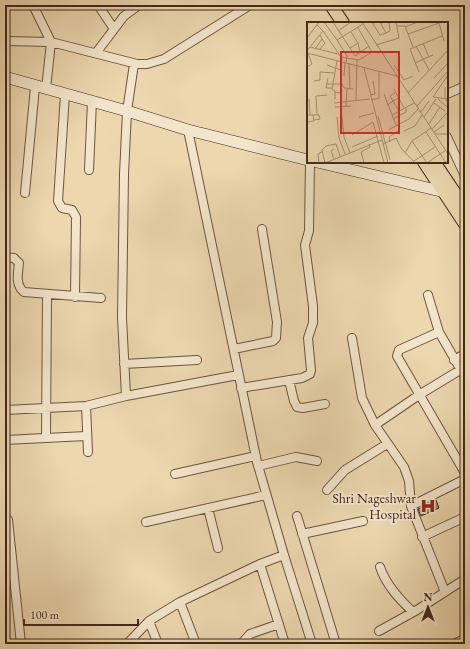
<svg xmlns="http://www.w3.org/2000/svg" width="470" height="649" font-family="'EB Garamond',serif">
<rect width="100%" height="100%" fill="#ecd7af"/>
<filter id="stains"><feTurbulence type="fractalNoise" baseFrequency=".005" numOctaves="4"/><feColorMatrix values="0 0 0 0 .2 0 0 0 0 .09 0 0 0 0 .02 0 0 0 .5 -.17"/></filter>
<radialGradient id="worn" r=".72"><stop offset=".6" stop-color="#630" stop-opacity="0"/><stop offset="1" stop-color="#630" stop-opacity=".3"/></radialGradient>
<path fill="#9b8367" stroke="#44281a" d="M436,500L439,508L421,516L418,509Z"/>
<g fill="none" stroke-linecap="round" stroke-linejoin="round">
<defs>
<path id="minor" d="M33,5L51,42L46,89
M98,5L114,29
M5,41L51,42L137,64H147L164,59L250,5
M96,53L124,16L139,5
M65,94L58,201L62,208L72,210L76,217L75,297
M447,94L465,86
M188,130L257,462L284,555L312,644
M447,137L465,176
M89,170L92,101
M25,193L35,87
M5,257L14,258L19,263C18,273 15,285 24,292L101,298
M428,295L439,332L465,377
M439,332L399,350L397,356L465,473
M352,338L362,398L375,425L404,467L409,481L411,506L445,592
M234,349L273,341L276,338L277,322L262,229
M454,360L465,354
M124,364L197,360
M289,380L294,401L297,407L303,408L325,404
M241,388L302,378L310,374L311,370L308,338L313,323V306L305,245L309,231L310,162
M126,396L122,318L124,174L127,111L134,64
M86,406L88,452
M5,410L86,406L126,396L238,375
M375,425L419,395L460,370
M46,438L47,294
M5,440L86,436
M258,466L296,457L317,461
M175,474L256,456
M327,490L345,470L387,444
M411,506L465,479
M208,508L218,548
M297,516L336,644
M8,520L21,644
M146,522L266,495
M302,534L363,521
M422,537L465,517
M260,564L285,644
M380,567C386,585 399,599 413,612
M180,602L196,644
M149,621L158,644
M379,631L417,610L465,579
M127,644L149,621L180,602L260,564L284,555
M241,644L250,634L279,624
M454,644L464,639"/>
<path id="secondary" d="M5,77L127,111L188,130L308,160
M317,162L449,193"/>
<path id="primary" d="M331,5L343,23
M424,162L465,224
M434,162L465,208"/>
</defs>
<use href="#minor" stroke="#6e543f" stroke-width="10"/>
<use href="#secondary" stroke="#44281a" stroke-width="12"/>
<use href="#primary" stroke="#44281a" stroke-width="14"/>
<use href="#minor" stroke="#f3e5cb" stroke-width="8"/>
<use href="#secondary" stroke="#f3e5cb" stroke-width="11"/>
<use href="#primary" stroke="#ecd7af" stroke-width="12"/>
</g>
<defs>
<symbol id="hospital-bare" viewBox="-9 -9 18 18"><path d="M-5-5h3v3.5h4V-5h3V5h-3V1.5h-4V5h-3Z" fill="#8f2418" stroke="#f3e5cb" stroke-width="2.5" paint-order="stroke"/></symbol>
</defs>
<g fill-rule="evenodd">
<use href="#hospital-bare" x="417" y="495" width="22" height="22"/>
</g>
<g text-anchor="middle" stroke-width="3.5" stroke-linejoin="round" paint-order="stroke">
<g font-size="14" fill="#44281a" stroke="#f3e5cb" text-anchor="end">
<text x="416" y="503">Shri Nageshwar<tspan x="416" dy="16">Hospital</tspan></text>
</g>
</g>
<g transform="translate(307 22)">
<rect width="141" height="141" fill="#ecd7af"/>
<path fill="none" stroke="#a99173" stroke-width="1" d="M17,0L30,18L56,2M26,0L48,34M55,0L141,132M65,0L73,13L79,11L73,0M132,1L137,19M90,4H98L106,25M98,5L111,0M16,9L34,35L52,38L65,30L51,6M31,9L44,0M44,10L51,21M79,11L83,9L82,0M101,12L132,1M0,16L12,0M30,18L40,34L39,41M116,21L122,35M69,23L92,16L89,0M109,24L122,48M3,25L16,9L10,3M43,26L51,21L53,29M8,27L15,17L13,13M12,28L18,21L15,17M0,29L3,25L31,32M0,31L90,54M48,34L62,24M108,41L126,33M42,42L43,67M20,43L34,48M87,43L97,58L106,54M0,45L5,42L1,31M57,46L81,141M112,50L103,27L135,14M141,53L126,75L141,77M37,54L38,41M21,56L19,66H25M127,56L141,41M7,59L13,58V50L27,51M20,62H35L37,66L46,67M138,65V77L141,80M87,67L97,86M28,70L34,71V77M88,71L83,74L92,89M101,71L141,28M77,72L89,103M63,73L68,72L66,59M2,77L3,93M28,77V69L25,67L30,39M131,77L140,85M64,78L72,76V50M49,79L50,38M27,81L63,77M127,81L138,89M80,83L91,76M39,84L40,67M110,84L141,49M28,85L44,84M114,90L122,79M0,93H12L13,97L7,98M10,93L9,74L20,73M85,93L107,81M71,94L83,138M30,95L32,116L38,132M35,95L37,115L43,131M52,95L67,91M117,95L129,77M86,97L99,90V86M0,100L7,99L6,93M66,100L77,141M122,102L133,85M125,107L141,90M81,108L102,97L111,87M97,109L108,104L115,93M119,110L139,141M127,110L137,103M128,112H141M45,113L66,100M105,119L120,141M83,120L82,115L91,109M76,122L89,116L94,126L108,141M45,125L71,114M98,131L105,119L124,106M27,137L24,129L27,127M107,139L128,125M12,141L11,132L16,129M18,141L75,118M18,141L15,128L19,124L29,122L33,134M57,141L54,130L63,125L62,122M120,141L139,128"/>
<path fill="#d62828" fill-opacity="0.15" stroke="#d62828" stroke-width="2" d="M34,30H92V111H34Z"/>
<rect width="141" height="141" fill="none" stroke="#44281a" stroke-width="2"/>
</g>
<rect width="470" height="649" fill="none" stroke="#ecd7af" stroke-width="20"/>
<rect x="6" y="6" width="458" height="637" fill="none" stroke="#44281a" stroke-width="2"/>
<rect x="10" y="10" width="450" height="629" fill="none" stroke="#44281a"/>
<g transform="translate(428 607)" stroke="#f3e5cb" stroke-width="3" paint-order="stroke">
<path d="M0-3L7 15L0 10L-7 15Z" fill="#44281a"/>
<text y="-6" font-size="11" font-weight="bold" text-anchor="middle" fill="#44281a">N</text>
</g>
<path d="M24 619v6h114v-6" fill="none" stroke="#44281a" stroke-width="2"/>
<text x="30" y="619" font-size="12" fill="#44281a" stroke="#f3e5cb" stroke-width="3" paint-order="stroke">100 m</text>
<rect width="100%" height="100%" filter="url(#stains)"/>
<rect width="100%" height="100%" fill="url(#worn)"/>
</svg>
